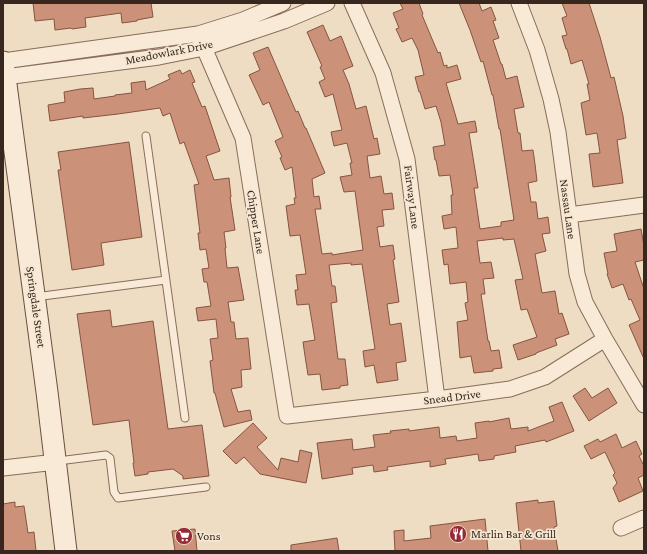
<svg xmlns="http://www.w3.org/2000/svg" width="647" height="554" font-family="'Crimson Pro',serif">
<rect width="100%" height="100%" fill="#eedcc3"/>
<path fill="#cb9279" stroke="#865440" d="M33,3H151L153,17L137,20V21L122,23L121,13L85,18L86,27L72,29L71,28L55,30L54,19L35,21Z
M400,3H419L423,14L422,15L438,53L440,52L444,66L447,65V68L457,65L461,79L446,83L458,124L475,121L477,132L469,133L478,188H474L480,229L501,226V222L514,220L500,129H499L493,95H492L483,61L481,62L470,30L459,3H479L482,11L491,7L496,20L493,21L499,38L493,40L501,64H502L506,79L517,76L524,107L514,109L518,133H520L522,151L533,150L535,164L537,181L528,183L531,202H536L538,219L548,217L550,233L542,234L546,251L535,254L542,293L555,291L559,314L562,313L569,334L555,339L557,345L536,353V354L518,360L513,345L537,337L527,309L521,310L515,280L523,279L514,239L503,240V238L477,241L480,263L491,262L494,278L483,279L485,294H481L488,341H489L491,351L499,350L502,368L493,369V371L474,373L471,356L460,358L457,322L468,320L465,303L468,302L466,282L450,284L448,264L444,265L442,250L458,248L456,227L444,229L442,216L452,214L451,195H453L450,175L439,176L436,160H435L433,147L445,145L441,122L436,106L425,109L420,92H419L415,77L424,75L418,50L412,38L402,42L396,29L399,28L393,13L403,9Z
M562,3H589L600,37L611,78L614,77L623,116L626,138L617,140L623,183L593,187L589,154L600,153L597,133L586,135L581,103L590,100L587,84H589L582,60L571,64L567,49H566L562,36L567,35L562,18L567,16Z
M323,25L330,41L341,36L353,66L343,70L349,84L356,109L366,106L374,139L377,138L380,154L367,156L370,178L381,176L384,194L392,193L394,209L382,210L384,226L377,227L380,247L393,245L395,259L393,260L399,302L387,304L390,325L401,323L406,361L396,363L398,380L377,383L374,365L365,367L363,351L375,349L362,264L351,265V263L329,265L332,286H335L337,302L331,303L338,359H345L348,385L340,386V388L322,390L320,374L308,375L305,356L303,342L315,340L309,304L297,305L295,290H298L296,275L306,274L300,235L290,236L286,206L295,204L294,198H296L292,167L285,170L280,158L282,157L275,141L283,137L269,102L263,105L249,75L260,70L253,53L268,47L296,112L298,111L305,128H306L325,173L312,179L314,197L319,196L321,209H315L322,254L332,253V255L363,250L355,191L344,192L340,177L352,175L350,163H352L347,143L334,146L331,132L342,130L333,94L325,97L319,82L325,79L320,67L322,66L307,32Z
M180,70L182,74L190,70L195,82L192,83L202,107L205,106L220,151L206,156L214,180L229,178L231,197H230L235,230L224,232L226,248H225L227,268L238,267L244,300L228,302L231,322H234L236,339L248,338L251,369L241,370L242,387L231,389L238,412L250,410L252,420L224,427L215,393H214L210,361L213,360L210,339L218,338L216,319L198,321L196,308L211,306L207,282H204L202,269L209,268L206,249L200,250L198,233H200L194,185L199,184L184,142L180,144L170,113L163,116L160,108L118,114L83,118V116L50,121L48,105L65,102L64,92L80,89L93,88L94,99L115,96V95L132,93L131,83L145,81L146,90L170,79L168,75Z
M129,142L142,237L101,243L104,265L72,270L58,170H61L58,152Z
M641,229L644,246V260L635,262L644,289V359L629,325L640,320L631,299L629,300L623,284L612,288L607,274H608L604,253L617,251L614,234Z
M110,310L112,327L153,321L168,429L202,425L209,476L183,479V476L173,469L148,472V474L135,476L133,463H134L129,420L93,425L77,314Z
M585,388L592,398L608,388L617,403L589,421L573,396Z
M562,402L574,431L546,442L545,440L515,446L516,452L494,456V459L479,461L478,454L445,459L446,464L430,467V461L387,467L388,470L374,472L373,465L352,468L353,474L322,479L317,443L352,439L353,450L375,447L373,435L391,433L390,431L409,429V431L439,427L440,438L456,436L457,441L477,438L475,423L489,421V422L509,418L511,429L528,427V431L554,421L549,407Z
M253,423L267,438L257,447L278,470L281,458L298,462L300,450L312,453L306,483L260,474L244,457L236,464L223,451Z
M616,434L622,448L636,441L642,454L639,456L644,466V475L638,478L643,491L619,502L613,488L617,483L613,475L615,473L605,452L591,459L584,446L598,439L600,442Z
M538,500V503L554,501L557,526L554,527L558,551H521L516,503Z
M15,502V507L24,506L28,533L34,532L36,551H3V504Z
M485,519L488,551H395L394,531L404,530V541L431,538L430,526Z
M195,529L197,551H175L172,531Z
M337,538L339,551H291V545Z"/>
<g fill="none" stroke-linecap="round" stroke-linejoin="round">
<defs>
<path id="service" d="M146,136L185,418
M35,297L166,280
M58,461L106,455L110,458L114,492L118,498L206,487"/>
<path id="minor" d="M352,3L383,73L407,159L437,399
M519,3L537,50L551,99L558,132L577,274L585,302L605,339L644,405
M198,34L243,138L287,416L437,399L510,389L545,377L605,339
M3,61L198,34L243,20L283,3
M5,77L159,57L204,48L284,21L327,3
M569,215L644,205
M3,468L56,462
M621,528L644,518"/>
<path id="secondary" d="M3,62L47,392L66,551"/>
</defs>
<use href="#service" stroke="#886d5a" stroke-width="9"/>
<use href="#minor" stroke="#886d5a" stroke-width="17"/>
<use href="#secondary" stroke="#694e3d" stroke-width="23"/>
<use href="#service" stroke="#f8ead6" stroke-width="7"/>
<use href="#minor" stroke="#f8ead6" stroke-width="15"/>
<use href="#secondary" stroke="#f8ead6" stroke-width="21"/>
</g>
<defs>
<symbol id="restaurant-disc" viewBox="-11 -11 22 22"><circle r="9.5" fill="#962b38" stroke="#f5e7d2"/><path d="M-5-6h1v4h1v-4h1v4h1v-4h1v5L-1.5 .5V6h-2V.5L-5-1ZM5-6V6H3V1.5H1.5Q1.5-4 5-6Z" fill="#fff"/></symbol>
<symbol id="supermarket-disc" viewBox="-11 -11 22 22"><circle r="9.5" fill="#962b38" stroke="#f5e7d2"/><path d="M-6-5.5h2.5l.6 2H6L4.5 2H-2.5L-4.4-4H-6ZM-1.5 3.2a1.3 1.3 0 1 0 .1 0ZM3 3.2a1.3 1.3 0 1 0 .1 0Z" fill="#fff"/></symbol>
</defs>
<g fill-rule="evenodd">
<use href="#restaurant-disc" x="448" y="524" width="20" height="20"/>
<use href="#supermarket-disc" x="174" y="526" width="20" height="20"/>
</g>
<g text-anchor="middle" stroke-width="3.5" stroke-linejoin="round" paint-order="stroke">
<g font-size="12" fill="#38271e" stroke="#f5e7d2">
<text transform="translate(169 52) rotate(-11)" y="4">Meadowlark Drive</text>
<text transform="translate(412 197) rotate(83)" y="4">Fairway Lane</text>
<text transform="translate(568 209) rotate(82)" y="4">Nassau Lane</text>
<text transform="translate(256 222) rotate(81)" y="4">Chipper Lane</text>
<text transform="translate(36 307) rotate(82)" y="4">Springdale Street</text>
<text transform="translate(452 397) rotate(-7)" y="4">Snead Drive</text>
</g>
<g font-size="12" fill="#38271e" stroke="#f5e7d2" text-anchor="start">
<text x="471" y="538">Marlin Bar &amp; Grill</text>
<text x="197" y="540">Vons</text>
</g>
</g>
<rect width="647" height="554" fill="none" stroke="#38271e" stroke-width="8"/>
</svg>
